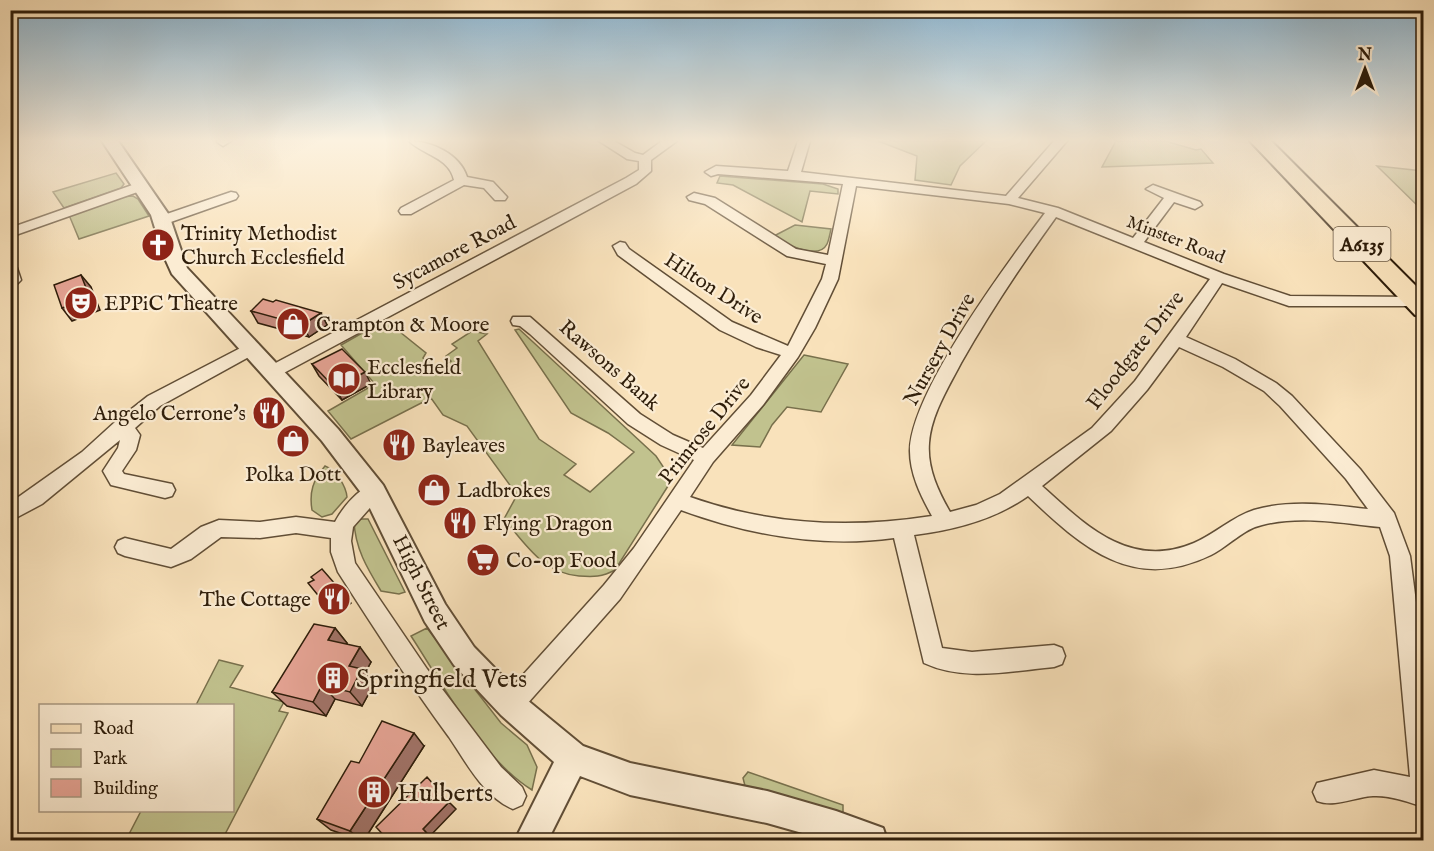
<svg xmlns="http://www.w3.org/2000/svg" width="1434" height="851" font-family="'IM FELL English',serif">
<rect width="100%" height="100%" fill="#f9e2bb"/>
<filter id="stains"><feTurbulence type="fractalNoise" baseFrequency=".00333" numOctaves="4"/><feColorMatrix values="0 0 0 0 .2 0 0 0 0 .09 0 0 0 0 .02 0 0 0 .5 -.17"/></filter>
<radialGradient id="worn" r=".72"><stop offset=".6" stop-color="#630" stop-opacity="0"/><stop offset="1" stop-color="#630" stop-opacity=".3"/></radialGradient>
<path fill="#c1c28e" stroke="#78704c" stroke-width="1.5" d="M878,141H986L960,166L951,185L915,180L917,156Z
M1116,141H1165L1196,150L1201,149L1213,163L1102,167Z
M1377,166L1423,171V211Z
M116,173L124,184L121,188L64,208L53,192Z
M720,176L823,184L838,189V194L810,191L802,222L733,185L717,183Z
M133,196L138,199L149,216L79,239L69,215L119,197Z
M795,225L831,229C830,233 829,240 827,244C818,262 784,242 772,237Z
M385,320L426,353L423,358L440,368L451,361L446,356L457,348L452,344L472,331L487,334L478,341L539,439L576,464L564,475L590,492L634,452L608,433L571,413L515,330L519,329L656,456L664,468L668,486L615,570C602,577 594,577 579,576C543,573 526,545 504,519L517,495L467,426L443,415L431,398L351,439L328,411L375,384L341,345Z
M804,355L848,364L821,412L787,407L772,425L760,447L732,445Z
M325,466C336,470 346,486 347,497L332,514L322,517L312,510C309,492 313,480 325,466Z
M360,519H368L405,592L399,594L381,591C367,568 355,548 354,521Z
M427,628L501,723L527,745L537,767L532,790C483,760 443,685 411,636Z
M219,660L243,666L230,687L284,702L279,711L288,713L222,840H126L141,811L232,810V706L196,705Z
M748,772L843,805V813L745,786L743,778Z"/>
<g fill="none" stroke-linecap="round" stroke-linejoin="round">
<defs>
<path id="minor" d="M231,141L223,146L217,142V141Z
M409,141C431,141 460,154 467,177L493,182L507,197L505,200H495L484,188L464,185L411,214H401L399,211L401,208L454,180C449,157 423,155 409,141Z
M599,141H614L635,153L643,155L662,141H677L651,160V171L636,184L280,375H268L266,371L268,367L626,178L639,170V161L627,159Z
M798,141H810L801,172L1006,196L1054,141H1067L1018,198L1058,208L1133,238L1164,198L1146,189L1153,185L1200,202L1202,205L1195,209L1174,202L1144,242L1224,274L1290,296L1421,297L1424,301L1416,306H1289L1222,283L1186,337L1235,359L1276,383L1292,396L1360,469L1394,513L1410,556L1424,664V807C1409,802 1389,795 1373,796C1354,797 1335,808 1317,801L1313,792L1317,783L1374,770L1410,777L1390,556L1380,527C1341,523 1300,515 1262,525C1243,529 1229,546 1211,555C1133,593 1083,548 1028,496C994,520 954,530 914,535L942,648L972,652L1054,645L1062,648L1065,656L1062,664L1054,667C1011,671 965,682 924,663L894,538C821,548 749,535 681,510L620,599L519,713L511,717L503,713L499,705L503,697L604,585L634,548L694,460L661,445L628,424L530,334L520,326L513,325L511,321L513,317H530L640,414L673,435L703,448L751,395L781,355L756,347L720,330L618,255L613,246L620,242L625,243L629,249L732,322L788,346L822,279L826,264L787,256L705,204L689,200L687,197L694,193L715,198L796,249L828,255L843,184L718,174L711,176L705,172L716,166L788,171ZM856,186L1009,204L1045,213C1008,262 910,393 910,451C910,474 921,496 932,516C849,529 769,525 690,497L713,462L763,405L798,357L815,328L838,279ZM1056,217L1210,279L1135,381L1092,428L1000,494L976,505L950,512C938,491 927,468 929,443C931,415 948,388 961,363C990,312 1022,264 1056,217ZM1179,347L1223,367L1264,391L1280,406L1346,479L1368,509C1331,505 1291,499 1254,510C1232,517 1215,534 1194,543C1130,570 1086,526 1042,486L1111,431L1147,390Z
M141,182L146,183L148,186L146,189L10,237V228Z
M231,192L236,193L238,196L236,199L168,223H158L156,220L158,217Z
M10,263L17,268L21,280L15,286L10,288Z
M252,342L258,344L260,348L258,352L160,406L135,428L140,435L136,450L122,471L124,474L172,484L175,490L172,496L165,498L111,485L103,471L118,448L120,440L42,504L10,521V503L82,452L115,422L148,396Z
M374,484L381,486L384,492L353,527L351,541L355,563L427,669L501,767L522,787L526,796L522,805L513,809C484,797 466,762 449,737C410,684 374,628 338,572L331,552V538L296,533L260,538L221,537L191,559L171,567L125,556L118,553L115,547L118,541L125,538L171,549L201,527L219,520L260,522L296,517L335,522C343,507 358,489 374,484Z"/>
<path id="tertiary" d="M102,141H118L169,215L187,268L338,429L383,485L445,604L474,647L521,695L583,746L630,763L767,791L836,811L883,828L887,840H827L767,823L630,795L580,776L548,840H515L554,762L501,715L454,665L425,622L365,498L322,441L172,274L163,254L151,215Z"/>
<path id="primary" d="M1250,141H1271L1424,294V317L1415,315Z"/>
</defs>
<use href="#minor" stroke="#614e36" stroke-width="3"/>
<use href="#tertiary" stroke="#614e36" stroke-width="4"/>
<use href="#primary" stroke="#2e1d0a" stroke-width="4"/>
<use href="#minor" fill="#fbecd3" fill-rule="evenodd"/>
<use href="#tertiary" fill="#fbecd3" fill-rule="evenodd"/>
<use href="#primary" fill="#f9e2bb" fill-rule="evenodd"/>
</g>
<path fill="#c68d80" stroke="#2e1d0a" stroke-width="1.5" d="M251,311L321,313L327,325L309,337L258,323Z
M312,364L371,384L342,400L319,376Z
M335,628L347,643V644L371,662L365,673L374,684L362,706L335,699L326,716L287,706L272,692Z
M424,746L364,840H360L331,830L317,819L359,763Z"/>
<path fill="#a17368" stroke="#2e1d0a" stroke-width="1.5" d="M81,275L91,287L100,310L72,321L62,308Z
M321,313L327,325L309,337L302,325Z
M365,372L371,384L342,400L335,388Z
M343,593L351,603L335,615L326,605Z
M335,628L347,643L341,655L328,640Z
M360,647L371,662L365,673L374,684L362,706L350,692L349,666Z
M322,685L335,699L326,716L313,702Z
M414,733L424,746L364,840H362L350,831Z
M449,802L456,809L430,836L434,840H433L423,829Z"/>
<path fill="#e6a495" stroke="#2e1d0a" stroke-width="1.5" d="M81,275L90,298L62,308L54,285Z
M263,299L273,302L276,300L321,313L302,325L251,311Z
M342,349L365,372L335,388L312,364Z
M322,569L343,593L326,605L308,583L314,580L311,577Z
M314,624L335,628L328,640L360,647L349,666L362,669L350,692L322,685L313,702L272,692Z
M382,721L414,733L350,831L317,819L351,761L359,763Z
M427,777L449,802L423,829L433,840H388L376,827Z"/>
<linearGradient id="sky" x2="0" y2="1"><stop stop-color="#8bb7d5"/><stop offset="0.54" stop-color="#fcf2e0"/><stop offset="1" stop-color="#fcf2e0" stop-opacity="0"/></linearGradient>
<rect width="1434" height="260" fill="url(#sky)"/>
<defs>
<symbol id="church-disc" viewBox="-11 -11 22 22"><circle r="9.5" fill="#8f2418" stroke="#fbecd3"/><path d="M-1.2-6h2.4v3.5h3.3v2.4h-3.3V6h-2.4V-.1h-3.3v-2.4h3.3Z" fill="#fff"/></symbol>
<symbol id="theatre-disc" viewBox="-11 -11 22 22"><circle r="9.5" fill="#8f2418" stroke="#fbecd3"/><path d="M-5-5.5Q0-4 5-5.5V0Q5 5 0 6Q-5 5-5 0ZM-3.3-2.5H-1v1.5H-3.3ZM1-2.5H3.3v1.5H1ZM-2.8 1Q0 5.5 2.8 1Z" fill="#fff"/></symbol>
<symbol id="shop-disc" viewBox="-11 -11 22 22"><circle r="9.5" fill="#8f2418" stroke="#fbecd3"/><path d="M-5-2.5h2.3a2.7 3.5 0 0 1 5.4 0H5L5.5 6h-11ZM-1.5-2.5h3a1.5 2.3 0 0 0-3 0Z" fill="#fff"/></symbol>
<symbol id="library-disc" viewBox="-11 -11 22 22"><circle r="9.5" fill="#8f2418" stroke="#fbecd3"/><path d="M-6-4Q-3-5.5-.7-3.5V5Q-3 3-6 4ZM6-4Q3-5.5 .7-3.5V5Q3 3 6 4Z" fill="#fff"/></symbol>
<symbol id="restaurant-disc" viewBox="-11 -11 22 22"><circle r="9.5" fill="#8f2418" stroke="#fbecd3"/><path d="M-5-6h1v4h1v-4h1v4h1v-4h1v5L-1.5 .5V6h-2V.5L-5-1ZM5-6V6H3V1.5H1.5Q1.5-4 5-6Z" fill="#fff"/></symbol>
<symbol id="supermarket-disc" viewBox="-11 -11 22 22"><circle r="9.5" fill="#8f2418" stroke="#fbecd3"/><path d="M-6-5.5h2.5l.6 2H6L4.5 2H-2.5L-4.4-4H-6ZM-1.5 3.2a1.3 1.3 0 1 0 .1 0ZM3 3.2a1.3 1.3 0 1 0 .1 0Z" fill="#fff"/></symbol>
<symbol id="building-disc" viewBox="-11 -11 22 22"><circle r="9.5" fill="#8f2418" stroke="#fbecd3"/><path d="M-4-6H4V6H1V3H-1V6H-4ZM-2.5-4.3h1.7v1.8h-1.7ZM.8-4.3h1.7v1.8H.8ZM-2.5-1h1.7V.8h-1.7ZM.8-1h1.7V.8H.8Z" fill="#fff"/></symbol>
</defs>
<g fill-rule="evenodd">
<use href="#church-disc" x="139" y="226" width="38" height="38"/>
<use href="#theatre-disc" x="62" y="284" width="38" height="38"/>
<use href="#shop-disc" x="274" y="305" width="38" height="38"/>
<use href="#library-disc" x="325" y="360" width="38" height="38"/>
<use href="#restaurant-disc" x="250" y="394" width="38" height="38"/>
<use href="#shop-disc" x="274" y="422" width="38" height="38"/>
<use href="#restaurant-disc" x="380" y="426" width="38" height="38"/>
<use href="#shop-disc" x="415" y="471" width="38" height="38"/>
<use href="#restaurant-disc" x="441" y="504" width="38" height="38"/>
<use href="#supermarket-disc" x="464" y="541" width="38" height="38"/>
<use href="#restaurant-disc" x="315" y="580" width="38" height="38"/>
<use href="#building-disc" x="314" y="659" width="38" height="38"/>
<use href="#building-disc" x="355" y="773" width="38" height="38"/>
</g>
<g text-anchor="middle" stroke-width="4.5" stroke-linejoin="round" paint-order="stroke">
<g font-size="18" fill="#2e1d0a" stroke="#fbecd3">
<text transform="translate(1176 239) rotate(21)" y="6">Minster Road</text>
</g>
<rect fill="#fbecd3" stroke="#6c5b46" stroke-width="1.5" x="1333.5" y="227" width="57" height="34" rx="4.5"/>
<g font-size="20" font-weight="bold" fill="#2e1d0a">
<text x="1362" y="251">A6135</text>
</g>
<g font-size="21" fill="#2e1d0a" stroke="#fbecd3" text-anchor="start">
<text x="181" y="240">Trinity Methodist<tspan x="181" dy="24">Church Ecclesfield</tspan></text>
<text x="104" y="310">EPPiC Theatre</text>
<text x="316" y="331">Crampton &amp; Moore</text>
<text x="367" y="374">Ecclesfield<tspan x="367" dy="24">Library</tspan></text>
<text x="246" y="420" text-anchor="end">Angelo Cerrone's</text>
<text x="422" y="452">Bayleaves</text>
<text x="293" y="481" text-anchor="middle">Polka Dott</text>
<text x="457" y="497">Ladbrokes</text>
<text x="483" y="530">Flying Dragon</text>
<text x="506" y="567">Co-op Food</text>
<text x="311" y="606" text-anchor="end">The Cottage</text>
</g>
<g font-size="21" fill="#2e1d0a" stroke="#fbecd3">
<text transform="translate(454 252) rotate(-28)" y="7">Sycamore Road</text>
<text transform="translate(714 288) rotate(33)" y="7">Hilton Drive</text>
<text transform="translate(939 349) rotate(-61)" y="7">Nursery Drive</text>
<text transform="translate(1135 350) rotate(-52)" y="7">Floodgate Drive</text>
<text transform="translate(610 365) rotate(41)" y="7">Rawsons Bank</text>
<text transform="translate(704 430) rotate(-51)" y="7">Primrose Drive</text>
<text transform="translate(422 582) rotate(63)" y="7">High Street</text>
</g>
<g font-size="26" fill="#2e1d0a" stroke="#fbecd3" text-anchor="start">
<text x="356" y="687">Springfield Vets</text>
<text x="397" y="801">Hulberts</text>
</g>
</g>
<rect width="1434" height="851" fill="none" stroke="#f9e2bb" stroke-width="36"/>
<rect x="12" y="12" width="1410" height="827" fill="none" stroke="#2e1d0a" stroke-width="3"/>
<rect x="18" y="18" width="1398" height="815" fill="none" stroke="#2e1d0a" stroke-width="1.5"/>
<rect x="39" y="704" width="195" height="108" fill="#fbecd3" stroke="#a99983" stroke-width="1.5"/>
<rect x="51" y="724" width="30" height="9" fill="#f9e2bb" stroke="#a99983" stroke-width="1.5"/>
<text x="93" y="734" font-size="18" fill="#2e1d0a">Road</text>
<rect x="51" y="749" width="30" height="18" fill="#c1c28e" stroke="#a99983" stroke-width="1.5"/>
<text x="93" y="764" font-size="18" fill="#2e1d0a">Park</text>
<rect x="51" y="779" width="30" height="18" fill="#e6a495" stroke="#a99983" stroke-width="1.5"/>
<text x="93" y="794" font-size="18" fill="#2e1d0a">Building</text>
<g transform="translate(1365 69)" stroke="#fbecd3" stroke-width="4.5" paint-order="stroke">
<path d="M0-4.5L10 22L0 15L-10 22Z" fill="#2e1d0a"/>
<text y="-9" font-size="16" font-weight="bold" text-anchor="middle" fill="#2e1d0a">N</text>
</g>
<rect width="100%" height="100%" filter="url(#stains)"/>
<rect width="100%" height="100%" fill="url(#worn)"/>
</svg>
